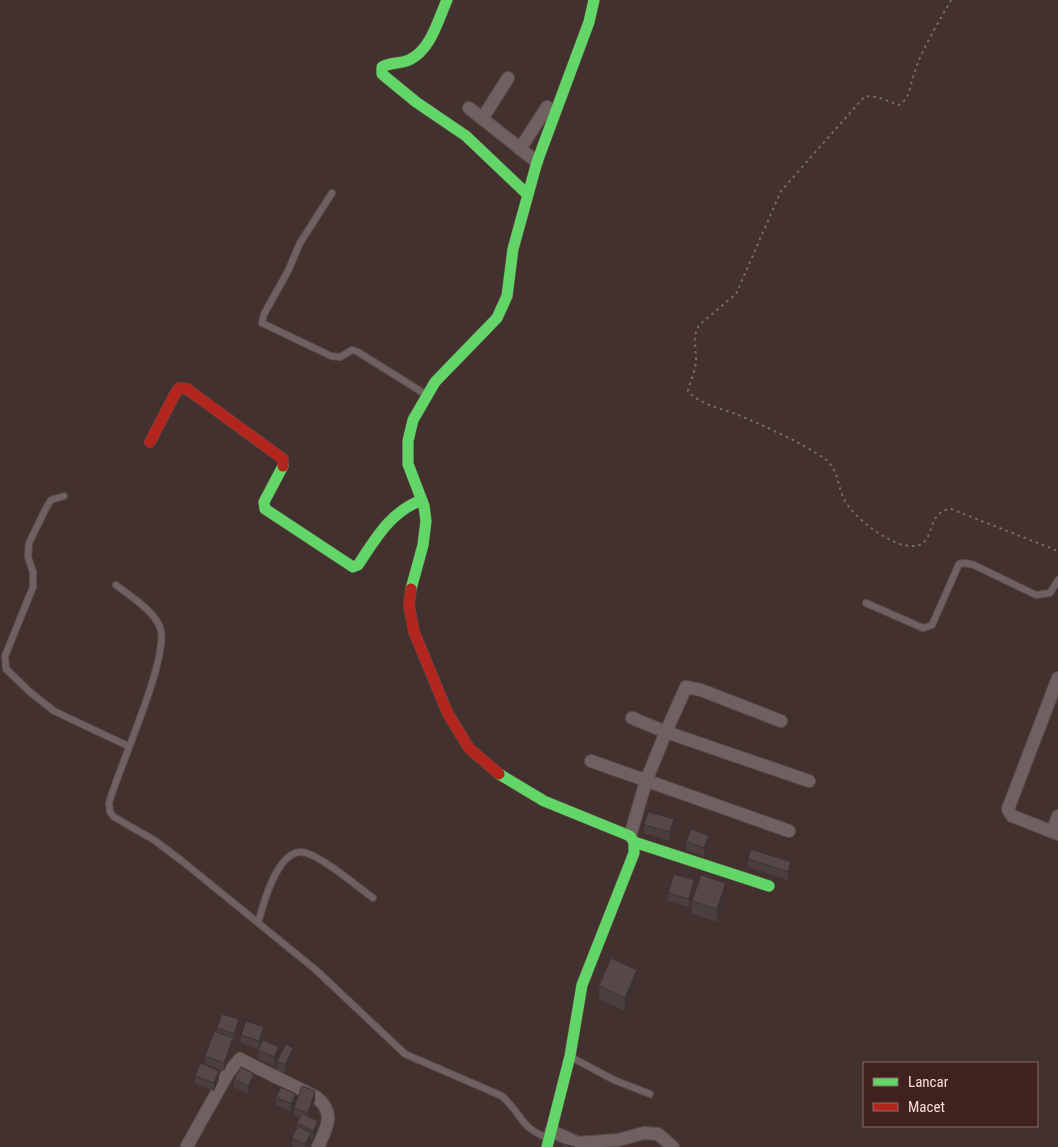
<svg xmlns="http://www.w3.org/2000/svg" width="1058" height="1147" font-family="'Roboto Condensed',sans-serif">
<rect width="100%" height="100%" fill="#43312f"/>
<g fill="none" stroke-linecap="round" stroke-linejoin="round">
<defs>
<path id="lane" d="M332,193L300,243L288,271L264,314L262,323L331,356L340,357L352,350L358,352L425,394
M64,496L51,500L46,508L29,543L28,557L33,572V587L5,656L6,669L30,692L54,711L128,746
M116,585C130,596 153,610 160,627C171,655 118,769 109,803L110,812L114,817L154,840L182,861L316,970L405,1054L502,1096C523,1115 519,1127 548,1138
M866,603L923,628L932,625L959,564L965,563L974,565L1036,595L1050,593L1058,580
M258,923C263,905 276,854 300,852C316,851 359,888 373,898
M571,1057L614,1080L650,1094"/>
<path id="street" d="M469,108L537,162
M482,119L508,78
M520,149L547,107
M1058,678L1008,809L1012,816L1058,834
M632,718L666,732L686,687L701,690L781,721
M591,761L789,831
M1052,832L1058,816
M630,836L646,781L666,732L809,781
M551,1131L578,1143L618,1140L644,1133L658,1134L673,1147
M187,1146L228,1073L240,1059L316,1097C336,1113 327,1127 318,1147"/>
<path id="fast" d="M447,0C438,20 431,50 409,60C400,64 390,62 382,67V74L416,102L466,136L527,194
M283,466L264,502L265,509L353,567L358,565C376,538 390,512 422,500
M411,589L423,545L426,521L424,506L408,464V441L413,420L435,382L497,318L507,296L513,249L537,162L589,22L594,0
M499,774L544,801L630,836L634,842L769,886
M547,1147L570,1056L582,985L634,853V842"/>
<path id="jam" d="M150,442L176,392L179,388L187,389L283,459V466
M411,589L409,605L414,632L448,714L469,748L499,774"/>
</defs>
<use href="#lane" stroke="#5d4e4b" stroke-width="8"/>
<use href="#street" stroke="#5d4e4b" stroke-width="14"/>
<use href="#fast" stroke="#5d4e4b" stroke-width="12"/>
<use href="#jam" stroke="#5d4e4b" stroke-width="12"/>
<path stroke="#796c6a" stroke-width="2" stroke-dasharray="2.5 4" stroke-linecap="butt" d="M951,0C938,24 922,48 914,74C910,85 910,99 899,105L877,97L865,96L781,191L736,294L699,325C692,337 696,346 696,360C696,370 690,381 688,391C697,403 722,409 736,414C760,424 805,444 825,459C839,470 837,485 844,499C853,517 885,541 904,545C941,553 921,512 951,509L1058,551"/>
<use href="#lane" stroke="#6f6160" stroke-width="6"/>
<use href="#street" stroke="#6f6160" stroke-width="12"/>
<use href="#fast" stroke="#63d668" stroke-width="11"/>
<use href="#jam" stroke="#b3261e" stroke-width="11"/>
</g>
<path fill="#4a3e3f" d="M644,825L674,827L670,841L644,833Z
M686,841L709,844L704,857L686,850Z
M748,859L791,871L788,880L748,867Z
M694,888L689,907L668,901V893Z
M726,896L717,922L692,914V901Z
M637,983L625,1011L599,999V986Z
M217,1028H239L234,1042H233V1046L224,1071L205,1064V1056L217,1032Z
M241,1035L264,1036L263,1040L279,1056L274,1066L258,1059L259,1050L241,1043Z
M293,1057L285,1074L277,1070V1061Z
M195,1076L219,1079L214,1091L195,1084Z
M234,1079L254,1083L248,1094L234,1087Z
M276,1097L296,1102L291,1112L276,1105Z
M315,1100L309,1116L318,1129L313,1140L311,1139V1142L308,1147H293L292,1146V1138L297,1129V1123L300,1118L294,1116V1108Z"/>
<path fill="#3c3233" d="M674,819V827L670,841V832Z
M709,836V844L704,857V848Z
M791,862V871L788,880V872Z
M694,880V888L689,907V899Z
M726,883V896L717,922V909Z
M637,970V983L625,1011V998Z
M239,1019V1028L234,1042V1034Z
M264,1027V1036L259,1050V1041Z
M233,1038V1046L224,1071V1063Z
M279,1047V1056L274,1066V1057Z
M293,1048V1057L285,1074V1065Z
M219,1071V1079L214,1091V1083Z
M254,1074V1083L248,1094V1086Z
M315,1091V1100L308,1121V1113Z
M296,1094V1102L291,1112V1104Z
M318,1121V1129L313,1140V1131Z
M311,1133V1142L308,1147H305V1144Z"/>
<path fill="#564849" stroke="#3c3233" d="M648,812L674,819L670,832L644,825Z
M691,829L709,836L704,848L686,841Z
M751,849L791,862L788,872L748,859Z
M674,874L694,880L689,899L668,893Z
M701,875L726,883L717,909L692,901Z
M611,958L637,970L625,998L599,986Z
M222,1014L239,1019L234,1034L217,1028Z
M246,1021L264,1027L259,1041L241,1035Z
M214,1031L233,1038L224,1063L205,1056Z
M263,1040L279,1047L274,1057L258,1050Z
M286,1044L293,1048L285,1065L277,1061Z
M200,1063L219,1071L214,1083L195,1076Z
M241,1067L254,1074L248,1086L234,1079Z
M302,1086L315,1091L308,1113L294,1108Z
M281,1087L296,1094L291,1104L276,1097Z
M302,1113L318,1121L313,1131L297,1123Z
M298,1126L311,1133L305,1144L292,1138Z
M563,1144L575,1147H562Z"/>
<rect x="863" y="1062" width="175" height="65" fill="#40211d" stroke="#886d69"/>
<rect x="873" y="1078" width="25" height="8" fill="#63d668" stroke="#886d69"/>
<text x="908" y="1087" font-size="15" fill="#f4dedb">Lancar</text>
<rect x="873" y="1103" width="25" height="8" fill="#b3261e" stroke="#886d69"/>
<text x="908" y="1112" font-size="15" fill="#f4dedb">Macet</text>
</svg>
